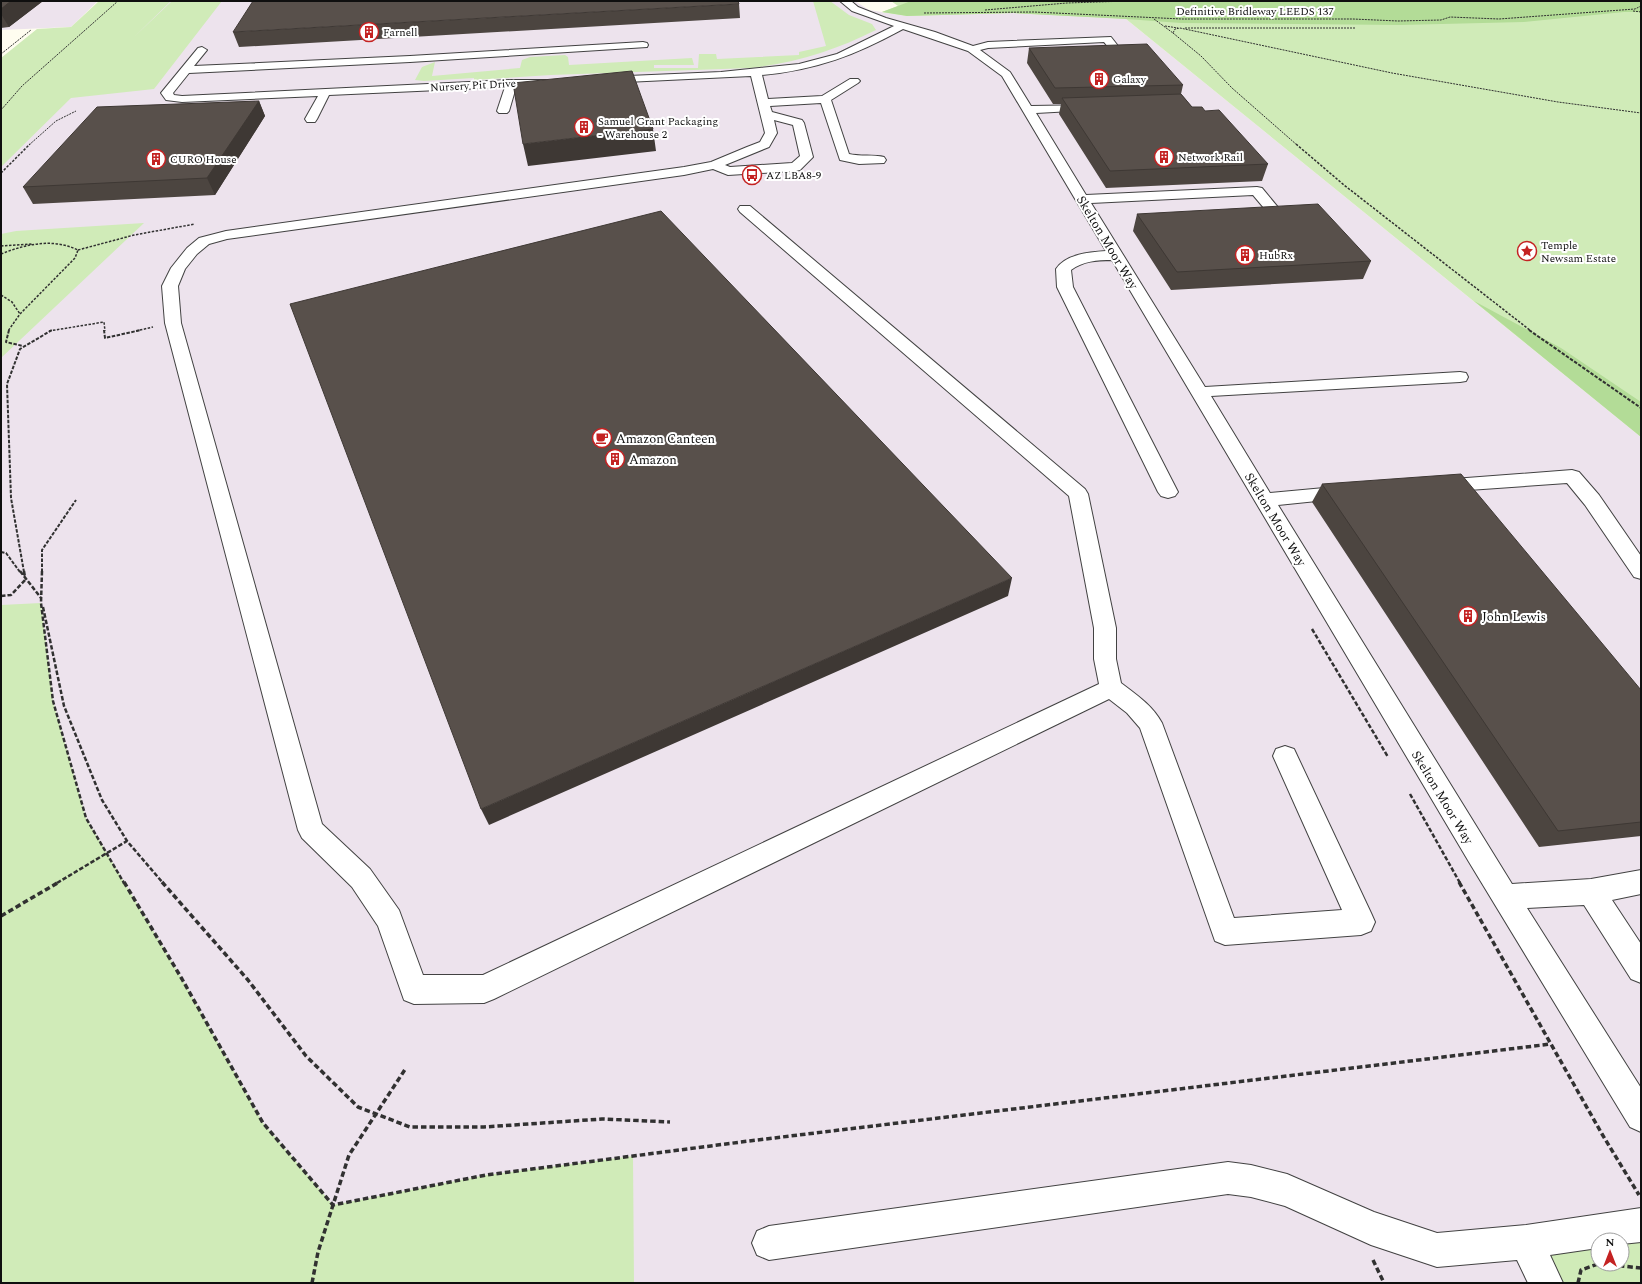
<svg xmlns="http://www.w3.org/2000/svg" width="1642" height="1284" font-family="Spectral,serif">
<rect width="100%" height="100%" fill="#fffdf0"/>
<path fill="#ede3ed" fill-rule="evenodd" d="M1,1H98L71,27L1,30Z
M106,1H855L869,10L907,16L1013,13L1126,19L1641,437V1283H1V71L75,30ZM1598,1240H1622V1264H1598Z"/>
<path fill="#d0ebb8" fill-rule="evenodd" d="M99,1H171L134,37L172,1H222L154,89L71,98L1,167V58L37,29L71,27Z
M813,1H830L849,15L872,24L876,30C836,50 796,63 751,68L551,75L474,80V78L424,81L415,80L422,67L435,62L432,76L520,68L522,60L530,57L565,55L568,57L569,65L692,58L694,65H654V68H698L699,54H716L717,59L799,55V52L826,46Z
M891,1H1641V437L1126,19L1013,13L907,16L882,12L898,6Z
M144,223L1,358V234L16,231Z
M41,603L53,701L86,818L182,979L263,1123L333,1205L486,1175L633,1156L634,1283H1V605Z
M1641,1225V1283H1546L1526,1242ZM1598,1240H1622V1264H1598Z"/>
<path fill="#b3dc97" d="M911,1H1641V12H1624L1524,22L1400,25L1181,23L1126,19L1013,13L907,16L882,12Z
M1474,301L1561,348L1641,402V437Z"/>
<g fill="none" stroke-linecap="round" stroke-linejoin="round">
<defs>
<path id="minor" d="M840,1H851L858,7L886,18L935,32L973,46L988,42L1111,37L1122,51L1121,53H1113L1104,42L988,48L980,50L1010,72L1031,106L1094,105L1096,107L1094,109L1090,110L1036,113L1086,195L1257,187L1262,188L1281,211L1279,214H1269L1253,195L1091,203L1205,387L1460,372L1466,373L1468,377L1466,381L1460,382L1211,396L1270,493L1346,486L1353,488L1356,492L1353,496L1346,498L1278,505L1512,884L1591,879L1641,870V894L1612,900L1641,944V983L1631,979L1584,905L1527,908L1641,1088V1132L1630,1127L1469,862L1112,260C1097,260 1083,261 1071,270L1073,287L1178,492L1175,496L1168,498L1161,496L1158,492L1057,287L1056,269C1066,254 1090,252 1106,251L1002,76L968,51L903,29C855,55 817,70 762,75L768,99L822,96L850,79H858L860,81L858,83L831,100L849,154C861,157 873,154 884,157L886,160L884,163L859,164L840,160L821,103L770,106L772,112L802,120L804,123L813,157L800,170L795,171L728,175L713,169L684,175L227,239L209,244L197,254L185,269L178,286L181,323L322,824L370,869L399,910L423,975H483L1099,684L1094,659V628L1069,496L740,212L738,209L740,206H750L1085,489L1088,494L1116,628V659L1121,683C1137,695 1153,706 1162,723L1234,918L1342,910L1273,756L1276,749L1285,746L1294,749L1371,913L1375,922L1371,931L1361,935L1225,945L1215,941L1140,728L1127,713L1109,699L494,999L484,1003L414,1004L404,1000L378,926L352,887L302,838L298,830L165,323L162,286L171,268L187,248L199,238L226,231L684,167L711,162L747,147L760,142L765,133L751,76L605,83L599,80L605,77L721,72L799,64L837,54L894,26L852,11ZM774,120L793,125L800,156L792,163L730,167L725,165L769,147L777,133Z
M643,42L647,43L648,45L647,47L410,62L189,73L173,93L174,95L182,96L512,80H546L548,82L542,85L516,87L509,111L507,113H499L497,111L505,87L329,95L317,119L315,122H307L305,119L318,96L182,102L166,100L161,93L198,48L202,47L207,50L194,66L410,56Z
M1572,470L1579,472L1599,495L1641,556V579L1634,577L1585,505L1567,483L1440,492L1433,490L1431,486L1433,482L1440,480Z
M1228,1162L1251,1165L1287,1174L1374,1212L1437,1233L1526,1225L1641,1208V1242L1622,1244V1240H1598V1248L1550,1255L1563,1283H1528L1517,1260L1437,1267L1371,1245L1285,1206L1251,1197L1228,1194L769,1260L757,1255L752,1243L757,1231L769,1226Z"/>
</defs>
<use href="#minor" stroke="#424242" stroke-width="2"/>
<path stroke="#313131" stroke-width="1" stroke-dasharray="2 1" stroke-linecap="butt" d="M985,10L1067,3L1128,1
M1633,11L1641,12
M924,13L1034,12L1182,19H1353L1398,21L1441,20L1450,17L1499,19L1635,9L1641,6
M1154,19L1173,33L1175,29L1180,28L1392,73L1558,102L1641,113
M1165,26L1178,28
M1185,28H1356
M1173,33L1201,56L1232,88L1297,145
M1,54L31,30
M1,110L22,86L118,1
M29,145L56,121L76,111"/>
<path stroke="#313131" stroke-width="1.5" stroke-dasharray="2.5 1.5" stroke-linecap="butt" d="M1296,144L1344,185L1531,331
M1,173L30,144
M1,246L33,244
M78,250L134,235L195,224
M1,254C26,244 53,238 78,250L75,258L20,314L8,331
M1,295L12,302L20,314
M49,331L104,322L105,331
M136,331L153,327"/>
<path stroke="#313131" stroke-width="2" stroke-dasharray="3.5 1.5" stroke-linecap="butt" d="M9,330L6,342L23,346
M104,330L105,338L141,330
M1529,330L1641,408
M1,552L6,553L20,572
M24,572L11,498L7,384L20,349L52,330
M42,572V550L76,500"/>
<path stroke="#313131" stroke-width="2.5" stroke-dasharray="4.5 2" stroke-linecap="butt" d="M20,571L41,598
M24,571L25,577
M42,571L41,603L53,701L86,818L124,883
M1,596L11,595L26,579
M43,607L64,706L102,800L127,841L163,883
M1312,629L1388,757
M1410,794L1460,883
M57,883L127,841"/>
<path stroke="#313131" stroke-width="3.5" stroke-dasharray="5.5 3" stroke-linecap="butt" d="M124,882L182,979L263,1123L333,1205L486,1175L749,1141L1551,1044
M162,882L248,980L306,1056L358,1107L410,1127H484L602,1119L670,1122
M1459,882L1602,1134L1639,1195
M1,916L59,882
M1373,1260L1384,1283
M1602,1264L1641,1268
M312,1283L318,1252L349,1155L406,1068
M1578,1283L1581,1270L1598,1264"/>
<use href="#minor" fill="#fff" fill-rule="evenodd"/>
</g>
<path fill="#4c4540" d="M1,1H43L9,27L1,28Z
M739,4L740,18L239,47L233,32Z
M1029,48L1183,85L1181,94L1192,107L1205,111L1268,164L1262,181L1106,188L1059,114L1061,104H1053L1027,63Z
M259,101L265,116L215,195L33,204L23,187Z
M1137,214L1371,261L1363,279L1171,290L1133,231Z
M1322,484L1641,690V836L1539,847L1312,502Z"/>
<path fill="#3e3834" d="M11,1H43L9,27L1,14V9Z
M259,101L265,116L215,195L207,178Z
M653,129L656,151L528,166L523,144Z
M1012,578L1008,596L489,825L481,809Z"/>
<path fill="#58504b" stroke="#3e3834" d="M1,1H11L1,9Z
M253,1H738L739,4L233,32Z
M1147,44L1183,85L1055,88L1029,48Z
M632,71L653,129L523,144L513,83Z
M1181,94L1192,107H1202L1205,111L1219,110L1268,164L1110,171L1062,98Z
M259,101L207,178L23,187L97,107Z
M1318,204L1371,261L1177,272L1137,214Z
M661,211L1012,578L481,809L290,304Z
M1461,474L1641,690V822L1558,831L1322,484Z"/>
<defs>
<symbol id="building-ring" viewBox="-11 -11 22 22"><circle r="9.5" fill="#fff" stroke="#c42222" stroke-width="1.5"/><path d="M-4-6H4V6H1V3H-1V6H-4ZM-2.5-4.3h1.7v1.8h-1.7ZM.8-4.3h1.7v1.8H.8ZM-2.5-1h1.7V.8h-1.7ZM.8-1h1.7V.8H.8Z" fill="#c42222"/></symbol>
<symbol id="bus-ring" viewBox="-11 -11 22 22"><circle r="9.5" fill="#fff" stroke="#c42222" stroke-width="1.5"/><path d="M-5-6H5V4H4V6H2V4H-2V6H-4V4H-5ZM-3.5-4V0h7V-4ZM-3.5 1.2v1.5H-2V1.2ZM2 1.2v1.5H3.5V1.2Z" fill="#c42222"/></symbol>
<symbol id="sight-ring" viewBox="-11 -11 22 22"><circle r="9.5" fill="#fff" stroke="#c42222" stroke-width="1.5"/><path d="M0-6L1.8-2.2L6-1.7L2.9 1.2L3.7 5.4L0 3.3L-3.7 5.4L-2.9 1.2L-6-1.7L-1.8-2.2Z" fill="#c42222"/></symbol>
<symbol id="cafe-ring" viewBox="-11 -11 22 22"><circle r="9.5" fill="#fff" stroke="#c42222" stroke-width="1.5"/><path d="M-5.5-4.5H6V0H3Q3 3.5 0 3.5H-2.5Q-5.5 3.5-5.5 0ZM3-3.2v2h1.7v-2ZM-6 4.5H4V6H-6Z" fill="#c42222"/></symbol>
</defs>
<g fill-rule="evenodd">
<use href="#building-ring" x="358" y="21" width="22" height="22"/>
<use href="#building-ring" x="1088" y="68" width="22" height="22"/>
<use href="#building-ring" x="573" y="116" width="22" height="22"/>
<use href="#building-ring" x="1153" y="146" width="22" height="22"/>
<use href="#building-ring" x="145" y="148" width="22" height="22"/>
<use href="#bus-ring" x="741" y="164" width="22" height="22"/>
<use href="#sight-ring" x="1516" y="240" width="22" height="22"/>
<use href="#building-ring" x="1234" y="244" width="22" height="22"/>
<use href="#cafe-ring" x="591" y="427" width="22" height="22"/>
<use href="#building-ring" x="604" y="448" width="22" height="22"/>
<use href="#building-ring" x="1457" y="605" width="22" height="22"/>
</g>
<g text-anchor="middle" stroke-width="4" stroke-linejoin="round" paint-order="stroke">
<g font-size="11" fill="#0f0f0f" stroke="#fff">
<text x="1255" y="15">Definitive Bridleway LEEDS 137</text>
<text transform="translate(473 85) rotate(-3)" y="4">Nursery Pit Drive</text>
</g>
<g font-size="11" fill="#0f0f0f" stroke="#fff" text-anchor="start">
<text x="383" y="36">Farnell</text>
<text x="1113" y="83">Galaxy</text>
<text x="598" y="125">Samuel Grant Packaging<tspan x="598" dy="13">- Warehouse 2</tspan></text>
<text x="1178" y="161">Network Rail</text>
<text x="170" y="163">CURO House</text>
<text x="766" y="179">AZ LBA8-9</text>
<text x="1541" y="249">Temple<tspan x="1541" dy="13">Newsam Estate</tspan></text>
<text x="1259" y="259">HubRx</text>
</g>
<g font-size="13" fill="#0f0f0f" stroke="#fff">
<text transform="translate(1108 242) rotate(59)" y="5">Skelton Moor Way</text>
<text transform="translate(1276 519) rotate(59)" y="5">Skelton Moor Way</text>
<text transform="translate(1443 797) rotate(59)" y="5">Skelton Moor Way</text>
</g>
<g font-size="13" fill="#0f0f0f" stroke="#fff" text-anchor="start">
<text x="616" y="443">Amazon Canteen</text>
<text x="629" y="464">Amazon</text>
<text x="1482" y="621">John Lewis</text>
</g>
</g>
<rect width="1642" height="1284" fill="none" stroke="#0f0f0f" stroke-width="4"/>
<g transform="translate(1610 1252)"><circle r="19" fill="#ffffff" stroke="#9f9f9f"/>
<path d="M0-3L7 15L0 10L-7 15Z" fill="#c42222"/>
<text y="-6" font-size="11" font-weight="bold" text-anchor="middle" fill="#0f0f0f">N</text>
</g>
</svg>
